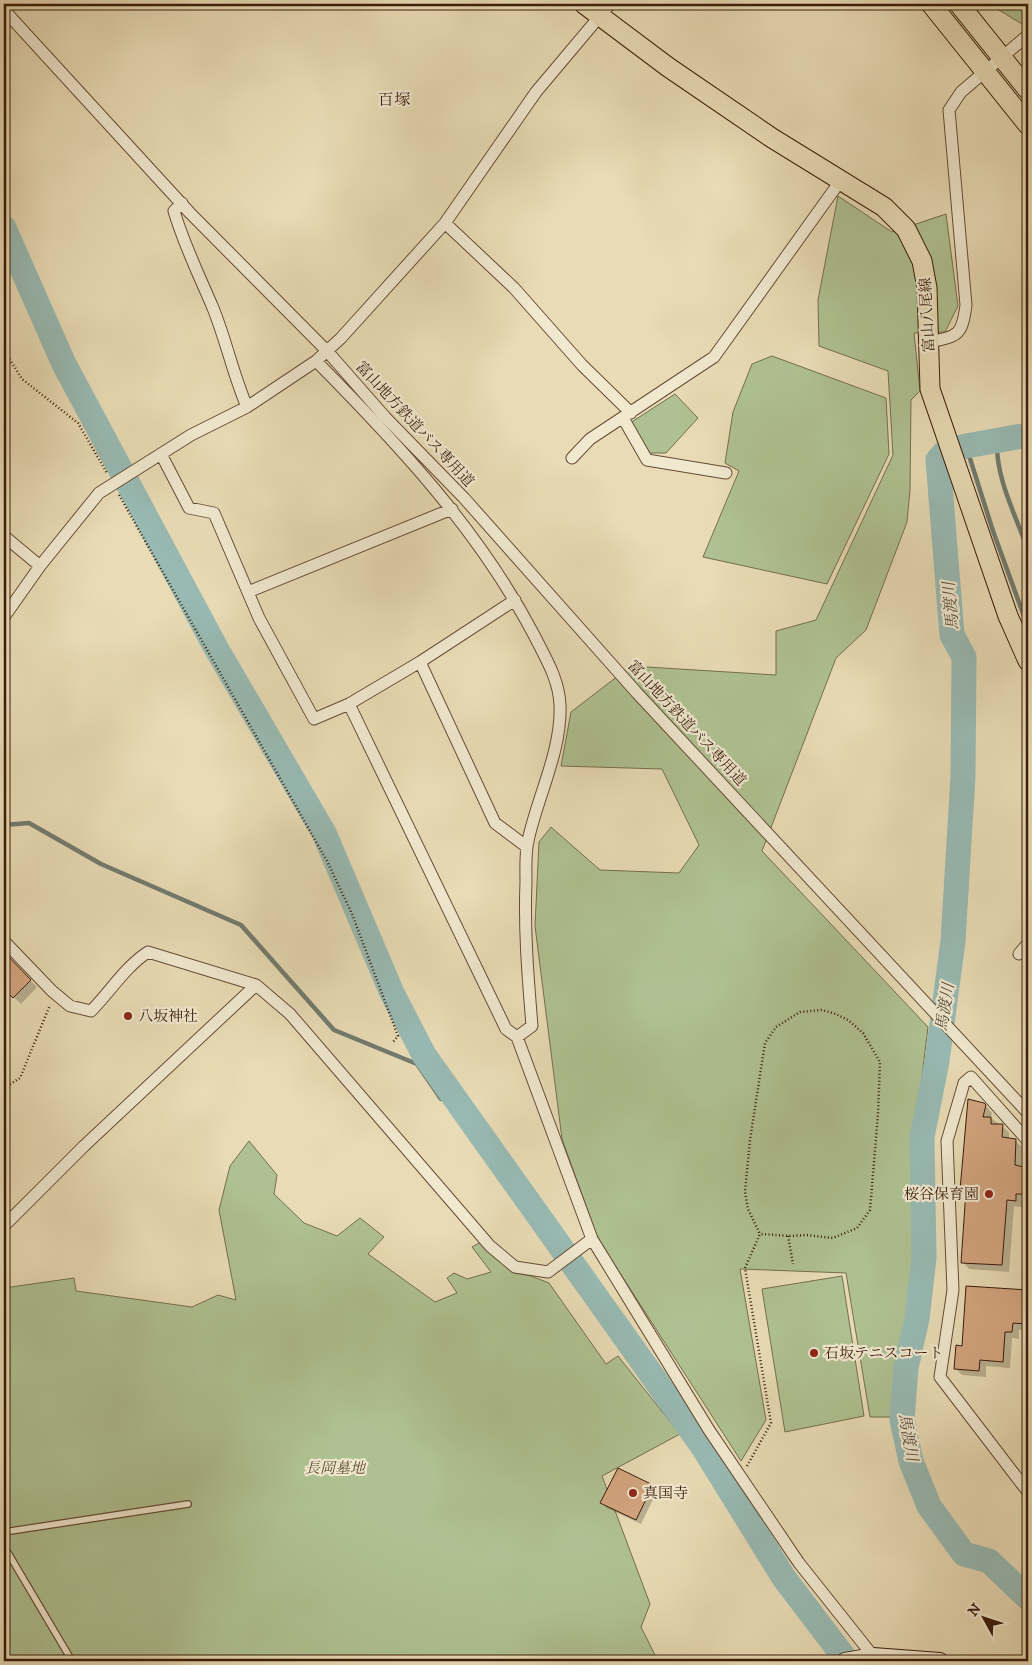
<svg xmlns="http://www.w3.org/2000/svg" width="1032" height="1665" font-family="'IM FELL DW Pica','Noto Serif JP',serif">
<rect width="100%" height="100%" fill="#e8dbb5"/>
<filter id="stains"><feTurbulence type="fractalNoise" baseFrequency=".004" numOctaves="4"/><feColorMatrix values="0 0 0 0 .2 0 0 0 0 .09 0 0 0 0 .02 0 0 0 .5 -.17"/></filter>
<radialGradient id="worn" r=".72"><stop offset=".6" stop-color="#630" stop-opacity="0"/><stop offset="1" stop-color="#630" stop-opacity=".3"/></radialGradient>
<path fill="#afc192" stroke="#746e4e" d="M989,4H1021L1025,20L1022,24Z
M838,196L892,232L946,214L958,306L945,332L914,333L920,391L911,400L910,490L907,522L866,630L836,658L762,851L928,1027L914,1141L918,1246L896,1417H870L846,1273L740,1269L766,1420L741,1461L598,1239L562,1139L535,926L539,842L551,827L600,870L679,873L699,845L662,769L561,766L571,712L631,666L776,675V631L816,620L893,455L888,371L819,346L818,300Z
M772,356L886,398L889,454L827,584L703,557L739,471L725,463L733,412L752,364Z
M675,394L698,418L666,453H650L630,423Z
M249,1141L277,1175L274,1194L304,1223L337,1236L360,1218L384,1237L368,1254L435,1302L457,1293L447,1278L454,1273L467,1279L491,1272L472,1247L481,1242L515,1273L531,1276L549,1283L606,1364L618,1356L680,1434L602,1476L650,1604L641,1627L658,1661H4V1288L74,1278L76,1291L192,1307L218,1295L236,1300L219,1210L230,1166Z
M842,1276L864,1416L785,1432L762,1289Z"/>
<path fill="#0003" d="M4,954L37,987L21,1004L4,988Z
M984,1104L992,1113L991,1118L1009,1132V1139L1015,1140L1022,1147L1021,1167L1028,1168V1200H1022V1207L1014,1206L1009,1272L969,1269L963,1262L967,1195L961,1189Z
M1028,1291V1330H1019V1339L1012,1338L1010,1368L986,1366V1377L962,1375L955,1368L963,1347Z
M652,1486L657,1491L641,1524L607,1508L602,1503Z"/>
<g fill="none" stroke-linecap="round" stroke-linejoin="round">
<path stroke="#727b6f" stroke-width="4.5" d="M997,440C995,477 1016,516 1028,550
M966,446L993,531L1028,627
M4,825L29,823L101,864L241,925L334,1030L417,1064L441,1099L452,1093"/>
<path stroke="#98bab3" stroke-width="25" d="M4,228L64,364L216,648L324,833L392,993L424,1055L703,1447L784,1578L847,1661
M1028,435L966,446L945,452L938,460L952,635L964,657L963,776L953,941L937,1061L922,1137L924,1258L917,1319L906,1368L902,1420L911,1461L929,1506L964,1554L989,1561L1028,1598"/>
</g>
<path fill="#d3a580" stroke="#3a1c0a" d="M4,952L31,980L13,998L4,989Z
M968,1099L984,1103L986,1105L983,1117H991V1124H1003L1002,1137L1016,1139L1015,1165L1028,1168V1194H1016V1201L1007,1200L1002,1265L961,1263L966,1190H960Z
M966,1286L1028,1290L1026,1324L1013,1323L1012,1332H1005L1003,1362L980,1360L979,1371L954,1369L956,1345L962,1346Z
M618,1468L653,1485L636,1520L600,1503Z"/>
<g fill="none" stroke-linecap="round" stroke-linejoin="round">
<defs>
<path id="service" d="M4,1532L188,1504
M4,1546L72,1661"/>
<path id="minor" d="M4,10L190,213L327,351L385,417L464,498L637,693L1028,1113
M182,203L174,211C184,245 199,275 213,308C226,340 233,374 247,407
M445,223L514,288L582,365L631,413
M929,342C958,336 962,336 966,305L949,110L961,92L1028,35
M316,361C398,444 479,530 534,635C545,657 559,679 560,705C562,750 537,798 528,841C525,854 526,869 526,882C524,930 528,977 532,1026L517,1037
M623,418L647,460L726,473
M161,454L189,508L214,513L259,618L314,719L349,704
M572,458L590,439L714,357L841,180
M4,536L40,566
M248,592L452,509
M515,600L420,662L349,704L506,1029L517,1037L592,1239L709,1430L799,1563L873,1656
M4,617L40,566L99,493L191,435L247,407L316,361L341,338L445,223L536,92L610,4
M420,662L495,823L527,847
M4,941L52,991L70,1006L91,1011C110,992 125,967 148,952L256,985L290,1014L490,1246L515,1267L548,1272L592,1239
M1019,954L1028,943
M1028,1141L971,1077L964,1083L947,1141L953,1290L940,1377L1028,1492
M4,1226L84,1146L256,985"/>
<path id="secondary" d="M845,1661L873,1656L940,1661"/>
<path id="primary" d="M584,4L668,67L772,138L884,207L906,229L922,261L927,288L930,389L1008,616L1028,661
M931,4L1028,125
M959,4L1028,90"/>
</defs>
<use href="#service" stroke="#664c35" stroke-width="8"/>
<use href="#minor" stroke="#664c35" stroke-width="13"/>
<use href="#secondary" stroke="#3a1c0a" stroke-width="18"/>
<use href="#primary" stroke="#3a1c0a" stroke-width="21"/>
<path stroke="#3a1c0a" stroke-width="2.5" stroke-dasharray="1 2.5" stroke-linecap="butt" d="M4,350L22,379L78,423L107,473
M119,495L327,861L352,914L398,1036L393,1042
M4,1088L20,1078L50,1005
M788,1236L793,1264
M747,1466L771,1423L745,1268L760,1234L748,1209L745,1192L750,1140L765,1043L776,1027L800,1012L822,1010L836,1014L848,1020L863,1033L880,1062L878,1114L870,1210L857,1228L833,1238L806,1235L792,1236L760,1234"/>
<use href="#service" stroke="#f0e8cf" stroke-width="5.5"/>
<use href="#minor" stroke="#f0e8cf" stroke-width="11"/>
<use href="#secondary" stroke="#f0e8cf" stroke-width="16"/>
<use href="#primary" stroke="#e8dbb5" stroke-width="19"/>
</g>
<g fill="#8f2418" stroke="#f0e8cf" stroke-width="2">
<circle cx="128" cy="1016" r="5"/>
<circle cx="989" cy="1194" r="5"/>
<circle cx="814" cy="1353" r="5"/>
<circle cx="633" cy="1493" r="5"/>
</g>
<g text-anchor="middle" stroke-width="4.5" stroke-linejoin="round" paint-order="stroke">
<g font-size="15" fill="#3a1c0a" stroke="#f0e8cf">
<text transform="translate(927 315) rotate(-93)" y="5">富山八尾線</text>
<text transform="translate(415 424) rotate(47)" y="5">富山地方鉄道バス専用道</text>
<text transform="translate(687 723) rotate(47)" y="5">富山地方鉄道バス専用道</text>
</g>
<g font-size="15" fill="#3a1c0a" stroke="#f0e8cf" text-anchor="start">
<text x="138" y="1021">八坂神社</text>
<text x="979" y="1199" text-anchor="end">桜谷保育園</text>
<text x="824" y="1358">石坂テニスコート</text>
<text x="643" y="1498">真国寺</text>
</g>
<g font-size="15" font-style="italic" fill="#5d4e33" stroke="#f0e8cf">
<text x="335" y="1473">長岡墓地</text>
</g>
<g font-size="16" fill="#3a1c0a" stroke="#f0e8cf">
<text x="394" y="105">百塚</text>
</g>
<g font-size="16" font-style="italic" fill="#564b3d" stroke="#f0e8cf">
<text transform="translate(950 606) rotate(-95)" y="6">馬渡川</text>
<text transform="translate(944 1007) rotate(-81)" y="6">馬渡川</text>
<text transform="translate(909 1437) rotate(80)" y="6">馬渡川</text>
</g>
</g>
<rect width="1032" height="1665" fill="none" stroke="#e8dbb5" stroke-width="20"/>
<rect x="5" y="5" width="1022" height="1655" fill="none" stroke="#3a1c0a" stroke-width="2.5"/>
<rect x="10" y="10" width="1012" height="1645" fill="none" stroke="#3a1c0a"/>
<g transform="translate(984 1618) rotate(310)" stroke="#f0e8cf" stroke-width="4" paint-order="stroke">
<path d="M0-4L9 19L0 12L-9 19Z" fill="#3a1c0a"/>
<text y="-8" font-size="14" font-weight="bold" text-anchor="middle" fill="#3a1c0a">N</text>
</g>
<rect width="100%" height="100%" filter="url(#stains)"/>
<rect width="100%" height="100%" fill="url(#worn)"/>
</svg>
